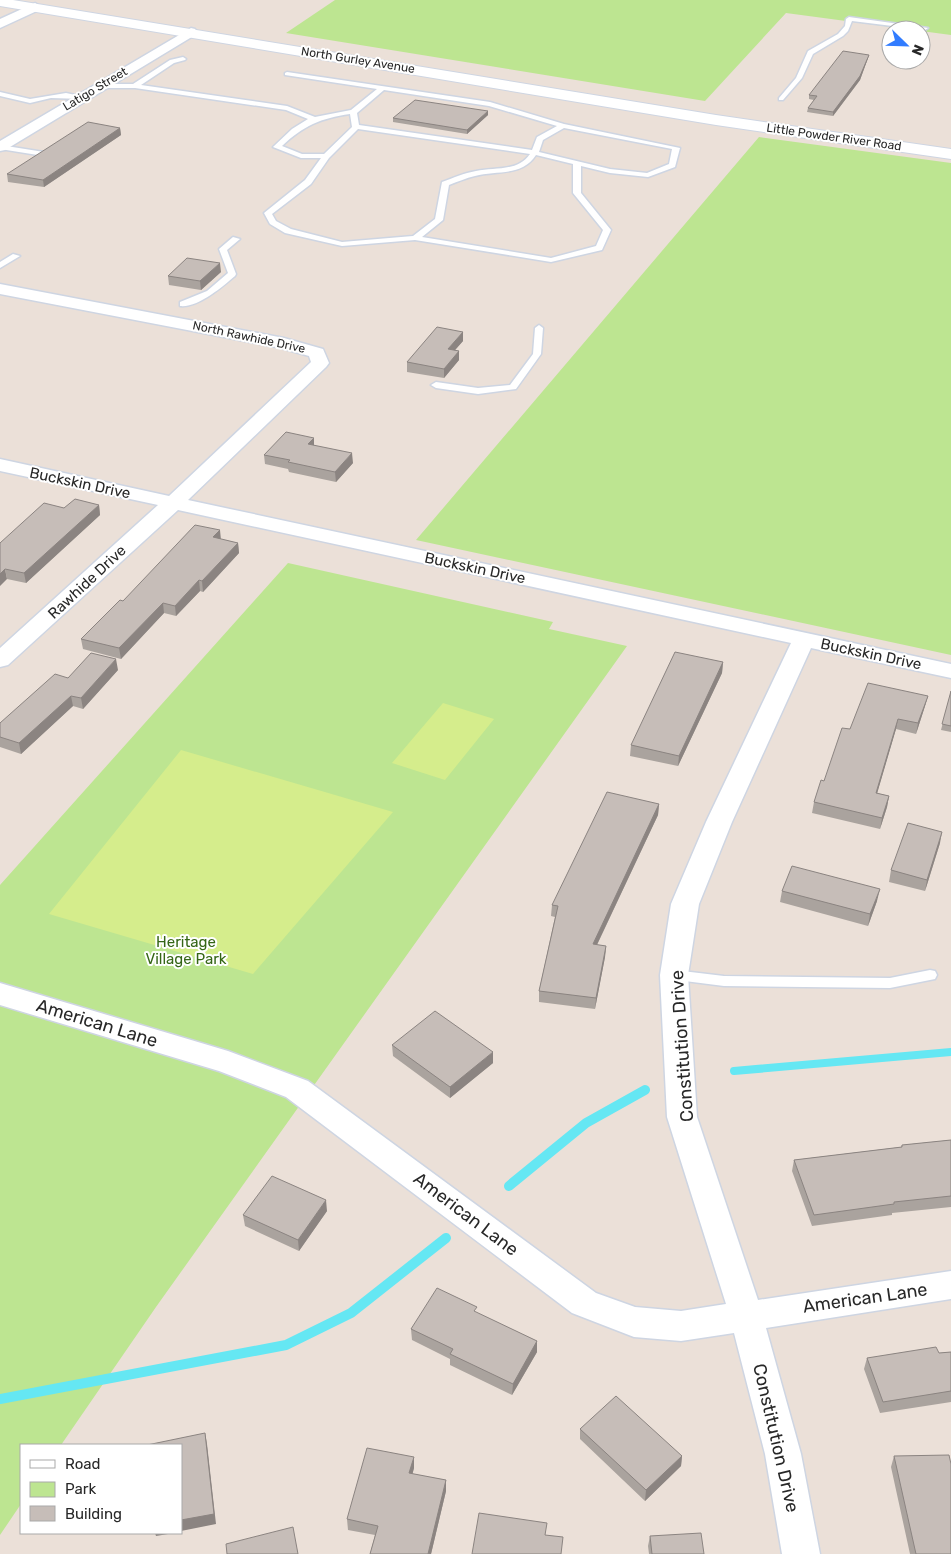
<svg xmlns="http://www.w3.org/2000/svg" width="951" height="1554" font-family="Rubik,sans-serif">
<rect width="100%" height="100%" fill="#ebe0d8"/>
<path fill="#bde591" d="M335,0H951V35L786,13L705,101L286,33Z
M759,137L951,163V655L416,540Z
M288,563L553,622L549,629L627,646L156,1307L61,1445H21V1504L0,1535V885Z"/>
<path fill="#d5ed8c" d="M443,703L494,719L445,780L392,763Z
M181,750L393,812L253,974L49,914Z"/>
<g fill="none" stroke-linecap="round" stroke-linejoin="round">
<path stroke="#65e7f3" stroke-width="8" d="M734,1071L951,1052"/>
<path stroke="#65e7f3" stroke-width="10" d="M509,1186L586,1123L645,1090
M0,1399L286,1345L351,1313L446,1238"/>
<defs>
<path id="service" d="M849,17L928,28L925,30L852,21L848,31L843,36L813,54L802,78L783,100H779V98L796,78L808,51L838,34L845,26L846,19Z
M183,57L186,59L185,60L174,63L141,85L287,106L315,117L351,110L377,89L285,75V73L287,72L490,102L564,124L680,148L675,167L648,177L610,173L581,166V193L611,230L602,250L551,262L415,240L342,246L285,233L270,224L264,213L305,180L321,158H301L273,147L292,129L308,119L286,110L135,88H101L98,86L101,84H133L170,60ZM384,90L489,106L557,126L537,137L532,150L359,125L357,113ZM350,114L352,127L324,154H302L282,146C303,126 321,118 350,114ZM564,128L672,149L669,164L647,173L610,169L539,152L543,140ZM358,129L530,154C518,172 494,167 476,171C464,173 453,178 442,182L435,219L413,236L342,242L291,229L276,221L272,214L311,184L329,158ZM536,155L573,164V193L603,230L596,246L551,258L422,237L443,220L449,185C457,182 466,178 475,176C496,170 522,177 536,155Z
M0,92L30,99L66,93L85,97L82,99L51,98L30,103L0,96Z
M0,145L44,152L48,154L44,156L0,149Z
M233,237L240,239L227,250L236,274L235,276C222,287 198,308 180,306V302L207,291L228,273L219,249Z
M13,254L20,256L0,268V262Z
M539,325L543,328L541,354L516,389L478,394L436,388L431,385L436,382L478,388L510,385L533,354L535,328Z
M674,970L724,976L890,978L930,970L935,971L937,975L935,979L890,988L724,986L669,979L667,975L669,971Z"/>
<path id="minor" d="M35,3L41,7L39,10L0,28V19Z
M191,28L195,29L197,32L195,35L5,150L0,151V141Z
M0,284L284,338L323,349L329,363L326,367L188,500L951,664V678L811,648L732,822L699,904L688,975L697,1117L758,1300L951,1271V1299L766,1328L801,1454L820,1554H782L765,1454L734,1333L681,1341L634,1337L572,1313L286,1097L219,1071L0,1005V983L228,1051L308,1081L596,1293L635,1307L681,1311L726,1304L667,1117L660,975L671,904L706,822L791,643L178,510L8,665L0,667V648L158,505L0,471V459L169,496L311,362L309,356L281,348L0,294Z"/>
<path id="tertiary" d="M0,0H13L716,115L951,149V159L716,125L0,6Z"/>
</defs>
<use href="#service" stroke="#ced5e2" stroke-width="3"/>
<use href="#minor" stroke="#ced5e2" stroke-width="3"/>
<use href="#tertiary" stroke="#ced5e2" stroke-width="2"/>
<use href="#service" fill="#fff" fill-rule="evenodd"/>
<use href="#minor" fill="#fff" fill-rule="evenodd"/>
<use href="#tertiary" fill="#fff" fill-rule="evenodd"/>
</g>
<path fill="#aaa39e" d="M868,58L860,80L833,116L807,112L808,108L814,100L809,99V95Z
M488,115L467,134L393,122V118Z
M120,128L121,135L44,187L8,182L7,174Z
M221,272L201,290L169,285L168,276Z
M463,332V341L455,350L459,351V360L444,378L407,372V362Z
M314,438V445L353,463L336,482L289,472L288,469L265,464L264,455Z
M99,505L100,515L26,583L7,579L0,543L64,508Z
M220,530V539L238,543L239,553L203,592L200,591L176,616L164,613L121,659L83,649L81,639L123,601Z
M723,662L722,673L678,766L630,756L631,745Z
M118,670L83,709L73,706L21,754L0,747V723L68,678Z
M951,691V732L941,730Z
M928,696L925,706L916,734L896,729L877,793L889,796L887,807L880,829L812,813L814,802L850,729Z
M659,804L658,815L597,945L606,946L605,957L595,1009L539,1002V991L555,917L551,916L552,905Z
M940,843L925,891L889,882L891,870Z
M782,891L877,901L868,926L780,902Z
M392,1045L493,1063L450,1098L393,1056Z
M951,1140V1207L892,1213V1215L812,1226L792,1171L794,1160L901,1147L902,1145Z
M327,1211L299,1251L245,1226L243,1215Z
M477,1313L537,1341V1352L512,1395L450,1365V1359L412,1340L411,1329Z
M951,1352V1402L880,1413L864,1369L867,1358L939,1353Z
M580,1429L682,1456L681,1466L645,1501L580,1439Z
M894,1456L951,1554H910L891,1467Z
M414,1457V1468L412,1474L446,1480V1491L431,1554H370L375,1535L348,1530L347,1519Z
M650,1536L704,1554H649L648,1546Z"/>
<path fill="#8b8481" d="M869,55L868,58L860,80L833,116V112Z
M488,111V115L467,134V130Z
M120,128L121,135L44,187L43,180Z
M220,263L221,272L201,290L200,281Z
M463,332V341L448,358V349Z
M459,351V360L444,378V369Z
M314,438V448L308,444Z
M352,453L353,463L336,482L335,472Z
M99,505L100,515L26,583L24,573Z
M220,530L221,540L213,537Z
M238,543L239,553L203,592L202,581Z
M5,569L7,579L0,586V574Z
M199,580L200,591L176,616L175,606Z
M163,603L164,613L121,659L119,648Z
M116,659L118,670L83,709L81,698Z
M723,662L722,673L678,766L679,756Z
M71,696L73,706L21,754L19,743Z
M928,696L925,706L916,734L918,723Z
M898,719L896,729L874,804L876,793Z
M889,796L887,807L880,829L882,818Z
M659,804L658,815L592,955L593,944Z
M942,832L940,843L925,891L927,880Z
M880,889L877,901L868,926L870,914Z
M606,946L605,957L595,1009L596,998Z
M493,1052V1063L450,1098V1087Z
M326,1200L327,1211L299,1251L298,1240Z
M537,1341V1352L512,1395L513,1384Z
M205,1433L207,1444L216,1524L181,1531V1520Z
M682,1456L681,1466L645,1501L646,1490Z
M414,1457V1468L410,1484L409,1473Z
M446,1480V1491L431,1554H428Z
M155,1533H174L156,1536Z"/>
<path fill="#c6bdb8" stroke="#8b8481" d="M843,51L869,55L860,76L833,112L808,108L817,96L809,95Z
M415,100L488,111L467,130L393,118Z
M88,122L120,128L43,180L7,174Z
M187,258L220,263L200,281L168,276Z
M437,327L463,332L448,349L459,351L444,369L407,362Z
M286,432L314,438L308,444L352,453L335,472L288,462L290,460L264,455Z
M75,499L99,505L24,573L5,569L0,574V543L44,503L64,508Z
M195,525L220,530L213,537L238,543L202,581L199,580L175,606L163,603L119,648L81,639L120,600L123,601Z
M675,652L723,662L679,756L631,745Z
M91,653L116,659L81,698L71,696L19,743L0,737V723L55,674L68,678Z
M868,683L928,696L918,723L898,719L876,793L889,796L882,818L814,802L821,780L824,781L842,728L850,729Z
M951,691V726L942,724Z
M607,792L659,804L593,944L606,946L596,998L539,991L558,906L552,905Z
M908,823L942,832L927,880L891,870Z
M792,866L880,889L870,914L782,891Z
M435,1011L493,1052L450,1087L392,1045Z
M951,1140V1196L894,1202V1204L814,1215L794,1160L902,1147V1145Z
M272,1176L326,1200L298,1240L243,1215Z
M437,1288L477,1307L474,1311L537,1341L513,1384L450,1354L453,1349L411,1329Z
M936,1347L939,1353L951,1352V1391L883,1402L867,1358Z
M616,1396L682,1456L646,1490L580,1429Z
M205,1433L214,1514L181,1520V1445H147Z
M367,1448L414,1457L409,1473L446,1480L428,1554H370L378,1526L347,1519Z
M949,1455L951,1464V1554H916L894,1456Z
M479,1513L547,1523L545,1535L563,1537L561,1554H472Z
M293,1527L298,1554H227L226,1544Z
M701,1533L704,1554H652L650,1536Z"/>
<g text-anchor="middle" stroke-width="4" stroke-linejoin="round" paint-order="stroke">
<g font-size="12" fill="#282828" stroke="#fff">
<text transform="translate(358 60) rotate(9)" y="4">North Gurley Avenue</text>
<text transform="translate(95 89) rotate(-31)" y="4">Latigo Street</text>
<text transform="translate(834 137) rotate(8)" y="4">Little Powder River Road</text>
<text transform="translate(249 337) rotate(12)" y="4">North Rawhide Drive</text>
</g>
<g font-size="15" fill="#282828" stroke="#fff">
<text transform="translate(80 483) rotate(12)" y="5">Buckskin Drive</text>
<text transform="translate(475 568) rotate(12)" y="5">Buckskin Drive</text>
<text transform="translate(87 582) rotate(-43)" y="5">Rawhide Drive</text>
<text transform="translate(871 654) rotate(12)" y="5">Buckskin Drive</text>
</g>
<g font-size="15" fill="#356616" stroke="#fff">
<text x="186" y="947">Heritage<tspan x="186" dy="17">Village Park</tspan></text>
</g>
<g font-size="18" fill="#282828" stroke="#fff">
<text transform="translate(97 1023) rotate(17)" y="6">American Lane</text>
<text transform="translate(682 1046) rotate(-94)" y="6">Constitution Drive</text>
<text transform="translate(466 1214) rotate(37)" y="6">American Lane</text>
<text transform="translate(865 1298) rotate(-8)" y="6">American Lane</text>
<text transform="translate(776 1438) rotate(77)" y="6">Constitution Drive</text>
</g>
</g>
<rect x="20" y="1444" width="162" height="90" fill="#ffffff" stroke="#a9a9a9"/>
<rect x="30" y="1460" width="25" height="8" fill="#ffffff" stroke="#a9a9a9"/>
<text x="65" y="1469" font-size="15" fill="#282828">Road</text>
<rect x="30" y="1482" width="25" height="15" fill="#bde591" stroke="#a9a9a9"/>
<text x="65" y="1494" font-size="15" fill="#282828">Park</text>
<rect x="30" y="1506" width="25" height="15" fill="#c6bdb8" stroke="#a9a9a9"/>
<text x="65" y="1519" font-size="15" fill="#282828">Building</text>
<g transform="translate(906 45) rotate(113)"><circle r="24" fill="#ffffff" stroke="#a9a9a9"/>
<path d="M0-4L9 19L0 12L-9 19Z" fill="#317cff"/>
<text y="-8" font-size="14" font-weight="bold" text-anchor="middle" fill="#282828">N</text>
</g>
</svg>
